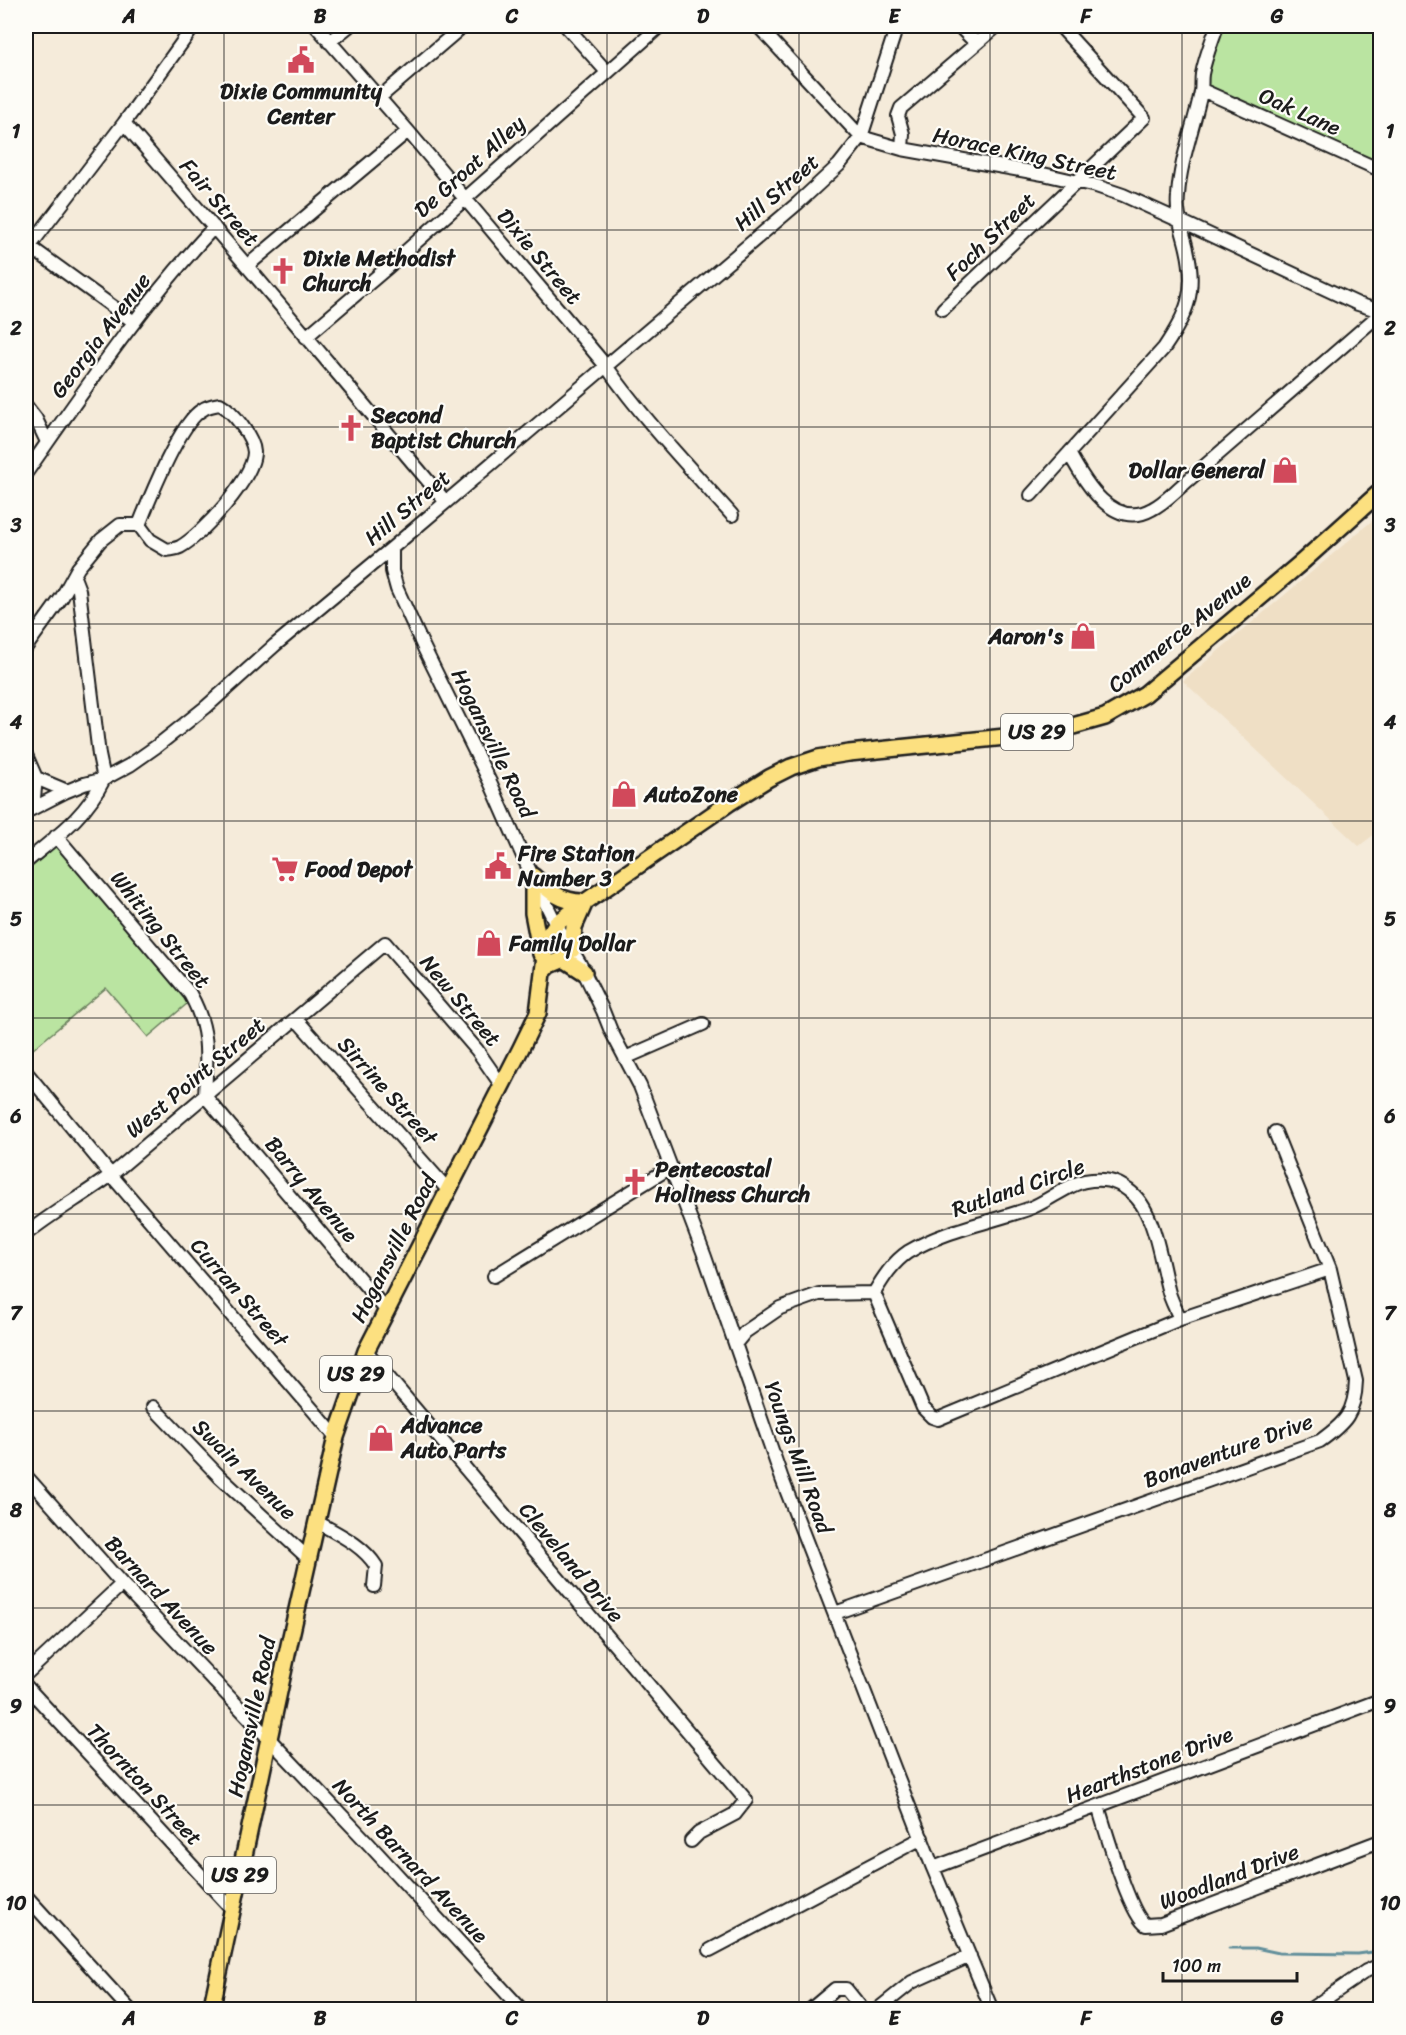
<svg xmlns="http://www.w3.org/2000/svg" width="1406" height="2035" font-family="Sriracha,sans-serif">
<rect width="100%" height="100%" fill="#f5ebda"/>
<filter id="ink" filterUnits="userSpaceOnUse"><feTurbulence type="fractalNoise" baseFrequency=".0167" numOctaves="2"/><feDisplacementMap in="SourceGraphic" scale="12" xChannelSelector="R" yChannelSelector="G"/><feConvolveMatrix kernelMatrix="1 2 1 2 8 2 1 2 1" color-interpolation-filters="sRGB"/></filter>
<g filter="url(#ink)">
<path fill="#efdfc5" d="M1380,514V830L1359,846L1183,681Z"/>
<path fill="#bae4a1" stroke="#6b805e" stroke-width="1.5" d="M1222,26H1380V164L1208,86L1207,77Z
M56,846L188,1003L148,1037L106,988L26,1055V872Z"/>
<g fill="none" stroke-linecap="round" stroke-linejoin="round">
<path stroke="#628f9b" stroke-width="3" d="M1229,1948H1256L1279,1953L1358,1954L1380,1951"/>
<defs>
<path id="minor" d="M316,26L408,131L606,366C643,419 689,467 732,515
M566,26L607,72
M758,26L861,137L902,149L1043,174L1096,186L1123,195L1178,220L1358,304L1380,311
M959,26L976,43
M329,42L349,26
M1202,90L1380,170
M379,98L463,26
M124,123L247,266L445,501
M902,149L903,134L898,116L901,108L997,26
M29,246L134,322
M26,251L124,123L194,26
M247,266L408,131
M943,309L1144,118L1060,26
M306,337L387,268L660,26
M220,404C233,411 253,437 254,452C254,478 202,535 180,547C176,549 172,549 167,550L150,540L139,525C149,500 180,422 202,410C207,406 214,405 220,404Z
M26,406L36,419L47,442
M1069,453C1084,481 1113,531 1152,509C1164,503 1174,492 1185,483L1380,314
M26,473C85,389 143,303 214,227
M1031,495L1164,348C1187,314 1197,292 1187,249C1183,231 1176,215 1178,196C1180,160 1194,127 1201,92C1202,86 1201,80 1202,74C1205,58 1212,41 1217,26
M392,548V571L397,589L424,648L491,784L525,861L556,924L579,962L603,1011L611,1031L640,1086L705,1257L782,1479L933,1868L992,2010
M74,577L79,590L99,755L104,779
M26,647L62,597L78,568L101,540L120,525H139
M26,755L36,778L67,791
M33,808L36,778
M26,812L67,791L84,784L104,779L130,765L157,746L206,707L275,645L392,548L798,203L839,165L861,137L897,26
M56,836L190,994C210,1029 207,1057 205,1096L386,1310
M26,862C57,836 85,817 104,779
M296,1019L448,1190
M625,1058L703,1024
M26,1072L111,1175L336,1437
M26,1234C53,1212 83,1196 111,1175L385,943L477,1050L502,1086
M494,1276L671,1167
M874,1293L923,1408L932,1417L938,1419L1180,1319L1330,1269
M736,1343L745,1332L780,1308L819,1294L874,1293C883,1278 893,1262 908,1252C945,1230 988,1223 1028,1209C1046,1203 1068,1184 1085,1181C1102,1178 1115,1180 1128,1190C1155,1208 1160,1260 1168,1289C1170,1299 1176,1309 1180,1319
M366,1351L746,1800L735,1814L699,1833L691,1841
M153,1407L219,1476L309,1559
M26,1476L122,1584L366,1841L522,2010
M317,1522C338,1534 363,1545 376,1566L374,1586
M835,1613L1320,1441C1345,1423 1355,1413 1356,1381L1330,1269L1275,1132
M26,1674L122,1584
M26,1686L233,1910
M1098,1806C1105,1828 1130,1916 1146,1925L1161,1924L1380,1841
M933,1868L1380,1700
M26,1896L130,2010
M710,1950L922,1838
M810,2010L835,1989H846L863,2010
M877,2010L912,1982L970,1956
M1309,2010L1366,1971L1380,1965"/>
<path id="major" d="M533,876V913L541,954
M533,876C549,891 562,903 585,902
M572,950L574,927L585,902
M544,971L550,965L564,959L584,972
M211,2010L289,1645L336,1437L366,1351L521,1048L538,1013L546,948L550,933L556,924L585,902L729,803L769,778L791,767L818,758L849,753L1015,736L1073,726L1105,717L1145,694L1302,562L1380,492"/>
</defs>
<use href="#minor" stroke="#1c1c1c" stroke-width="16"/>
<use href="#major" stroke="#1c1c1c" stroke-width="20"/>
<use href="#minor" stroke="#fdfcf7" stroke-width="12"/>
<use href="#major" stroke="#fce080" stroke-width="15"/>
</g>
</g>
<path fill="none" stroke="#1c1c1c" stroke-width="1.5" stroke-opacity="0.55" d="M224,26V2010M416,26V2010M607,26V2010M799,26V2010M990,26V2010M1182,26V2010M26,230H1380M26,427H1380M26,624H1380M26,821H1380M26,1018H1380M26,1214H1380M26,1411H1380M26,1608H1380M26,1805H1380"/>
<defs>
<symbol id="civic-bare" viewBox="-9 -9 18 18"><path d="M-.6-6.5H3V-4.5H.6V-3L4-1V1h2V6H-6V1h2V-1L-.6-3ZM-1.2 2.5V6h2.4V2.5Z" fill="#d1495b" stroke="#fdfcf7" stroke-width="2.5" paint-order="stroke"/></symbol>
<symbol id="church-bare" viewBox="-9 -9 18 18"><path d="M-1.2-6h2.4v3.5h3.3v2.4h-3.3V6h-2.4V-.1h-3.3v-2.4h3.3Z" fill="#d1495b" stroke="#fdfcf7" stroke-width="2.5" paint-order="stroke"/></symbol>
<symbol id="shop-bare" viewBox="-9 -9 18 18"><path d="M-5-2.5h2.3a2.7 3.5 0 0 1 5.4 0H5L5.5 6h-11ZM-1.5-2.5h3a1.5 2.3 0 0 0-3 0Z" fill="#d1495b" stroke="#fdfcf7" stroke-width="2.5" paint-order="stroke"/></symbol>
<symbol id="supermarket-bare" viewBox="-9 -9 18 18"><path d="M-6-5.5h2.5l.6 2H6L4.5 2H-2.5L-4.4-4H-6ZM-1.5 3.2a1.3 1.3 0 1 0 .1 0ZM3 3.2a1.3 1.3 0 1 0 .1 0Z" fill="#d1495b" stroke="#fdfcf7" stroke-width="2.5" paint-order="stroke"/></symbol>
</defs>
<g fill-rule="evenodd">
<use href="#civic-bare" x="282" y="41" width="38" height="38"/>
<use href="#church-bare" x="264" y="252" width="38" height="38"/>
<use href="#church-bare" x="332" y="409" width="38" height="38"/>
<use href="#shop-bare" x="1266" y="451" width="38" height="38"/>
<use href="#shop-bare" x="1064" y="617" width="38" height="38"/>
<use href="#shop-bare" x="605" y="775" width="38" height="38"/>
<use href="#civic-bare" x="479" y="847" width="38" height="38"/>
<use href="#supermarket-bare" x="266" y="850" width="38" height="38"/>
<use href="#shop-bare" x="470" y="924" width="38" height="38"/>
<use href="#church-bare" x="616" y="1163" width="38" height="38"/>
<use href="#shop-bare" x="362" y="1419" width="38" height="38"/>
</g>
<g text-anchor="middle" stroke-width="4.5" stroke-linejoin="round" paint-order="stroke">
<g fill="#fdfcf7" stroke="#605f5e" stroke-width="1.5">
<rect x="1001" y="714" width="72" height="36" rx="4.5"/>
<rect x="320" y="1356" width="72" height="36" rx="4.5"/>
<rect x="204" y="1857" width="72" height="36" rx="4.5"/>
</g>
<g font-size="21" font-weight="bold" fill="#1c1c1c">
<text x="1037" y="739">US 29</text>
<text x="356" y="1381">US 29</text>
<text x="240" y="1882">US 29</text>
</g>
<g font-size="22" font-weight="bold" fill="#1c1c1c" stroke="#fdfcf7" text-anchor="start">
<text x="301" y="99" text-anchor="middle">Dixie Community<tspan x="301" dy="25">Center</tspan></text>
<text x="303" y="266">Dixie Methodist<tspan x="303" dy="25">Church</tspan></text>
<text x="371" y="423">Second<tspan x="371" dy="25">Baptist Church</tspan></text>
<text x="1265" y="478" text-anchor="end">Dollar General</text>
<text x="1063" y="644" text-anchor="end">Aaron's</text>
<text x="644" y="802">AutoZone</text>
<text x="518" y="861">Fire Station<tspan x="518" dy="25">Number 3</tspan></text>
<text x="305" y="877">Food Depot</text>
<text x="509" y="951">Family Dollar</text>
<text x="655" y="1177">Pentecostal<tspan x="655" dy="25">Holiness Church</tspan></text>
<text x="401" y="1433">Advance<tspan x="401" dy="25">Auto Parts</tspan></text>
</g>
<g font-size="22" fill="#1c1c1c" stroke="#fdfcf7">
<text transform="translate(1300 111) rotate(24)" y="8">Oak Lane</text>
<text transform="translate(1025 153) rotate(12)" y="8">Horace King Street</text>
<text transform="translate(469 166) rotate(-42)" y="8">De Groat Alley</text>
<text transform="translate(776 192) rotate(-41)" y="8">Hill Street</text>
<text transform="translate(220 202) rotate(49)" y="8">Fair Street</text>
<text transform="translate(990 236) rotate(-44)" y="8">Foch Street</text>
<text transform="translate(540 256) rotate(50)" y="8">Dixie Street</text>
<text transform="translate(100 335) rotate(-53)" y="8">Georgia Avenue</text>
<text transform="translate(407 507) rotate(-40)" y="8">Hill Street</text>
<text transform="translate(1179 632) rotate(-39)" y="8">Commerce Avenue</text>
<text transform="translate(494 743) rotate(64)" y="8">Hogansville Road</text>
<text transform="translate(161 929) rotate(51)" y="8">Whiting Street</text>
<text transform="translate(461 1000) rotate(50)" y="8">New Street</text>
<text transform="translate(195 1077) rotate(-40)" y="8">West Point Street</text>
<text transform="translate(388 1090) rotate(48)" y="8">Sirrine Street</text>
<text transform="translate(1018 1187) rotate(-19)" y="8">Rutland Circle</text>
<text transform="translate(312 1189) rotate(50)" y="8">Barry Avenue</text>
<text transform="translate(393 1248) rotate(-63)" y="8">Hogansville Road</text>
<text transform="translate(240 1292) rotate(49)" y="8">Curran Street</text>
<text transform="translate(1228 1450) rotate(-20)" y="8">Bonaventure Drive</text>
<text transform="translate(799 1457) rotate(70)" y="8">Youngs Mill Road</text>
<text transform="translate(245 1469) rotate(44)" y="8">Swain Avenue</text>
<text transform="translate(572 1562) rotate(50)" y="8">Cleveland Drive</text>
<text transform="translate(162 1595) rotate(47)" y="8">Barnard Avenue</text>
<text transform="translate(251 1717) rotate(-78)" y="8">Hogansville Road</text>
<text transform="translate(1149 1764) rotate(-21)" y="8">Hearthstone Drive</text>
<text transform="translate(145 1784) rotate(47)" y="8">Thornton Street</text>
<text transform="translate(411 1860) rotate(47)" y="8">North Barnard Avenue</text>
<text transform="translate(1229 1876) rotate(-21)" y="8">Woodland Drive</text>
</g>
</g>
<rect width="1406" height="2035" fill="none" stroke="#fdfcf7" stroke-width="66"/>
<path d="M1163 1972v9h134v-9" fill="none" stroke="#1c1c1c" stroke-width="3"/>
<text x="1172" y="1972" font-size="18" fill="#1c1c1c" stroke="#fdfcf7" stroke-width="4.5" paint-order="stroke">100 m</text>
<rect x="33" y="33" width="1340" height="1969" fill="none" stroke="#1c1c1c" stroke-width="2"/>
<g font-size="20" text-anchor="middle" font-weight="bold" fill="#1c1c1c">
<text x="129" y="23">A</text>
<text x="320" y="23">B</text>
<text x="512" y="23">C</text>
<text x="703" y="23">D</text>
<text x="894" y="23">E</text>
<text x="1086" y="23">F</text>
<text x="1277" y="23">G</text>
<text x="16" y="138">1</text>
<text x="1390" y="138">1</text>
<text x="16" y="335">2</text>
<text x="1390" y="335">2</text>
<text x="16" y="532">3</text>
<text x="1390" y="532">3</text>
<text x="16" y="729">4</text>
<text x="1390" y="729">4</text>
<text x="16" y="926">5</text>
<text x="1390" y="926">5</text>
<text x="16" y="1123">6</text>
<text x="1390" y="1123">6</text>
<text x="16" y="1320">7</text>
<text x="1390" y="1320">7</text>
<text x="16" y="1517">8</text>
<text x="1390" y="1517">8</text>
<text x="16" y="1713">9</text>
<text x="1390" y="1713">9</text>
<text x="16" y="1910">10</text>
<text x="1390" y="1910">10</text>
<text x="129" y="2025">A</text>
<text x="320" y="2025">B</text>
<text x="512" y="2025">C</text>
<text x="703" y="2025">D</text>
<text x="894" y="2025">E</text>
<text x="1086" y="2025">F</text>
<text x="1277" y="2025">G</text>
</g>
</svg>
